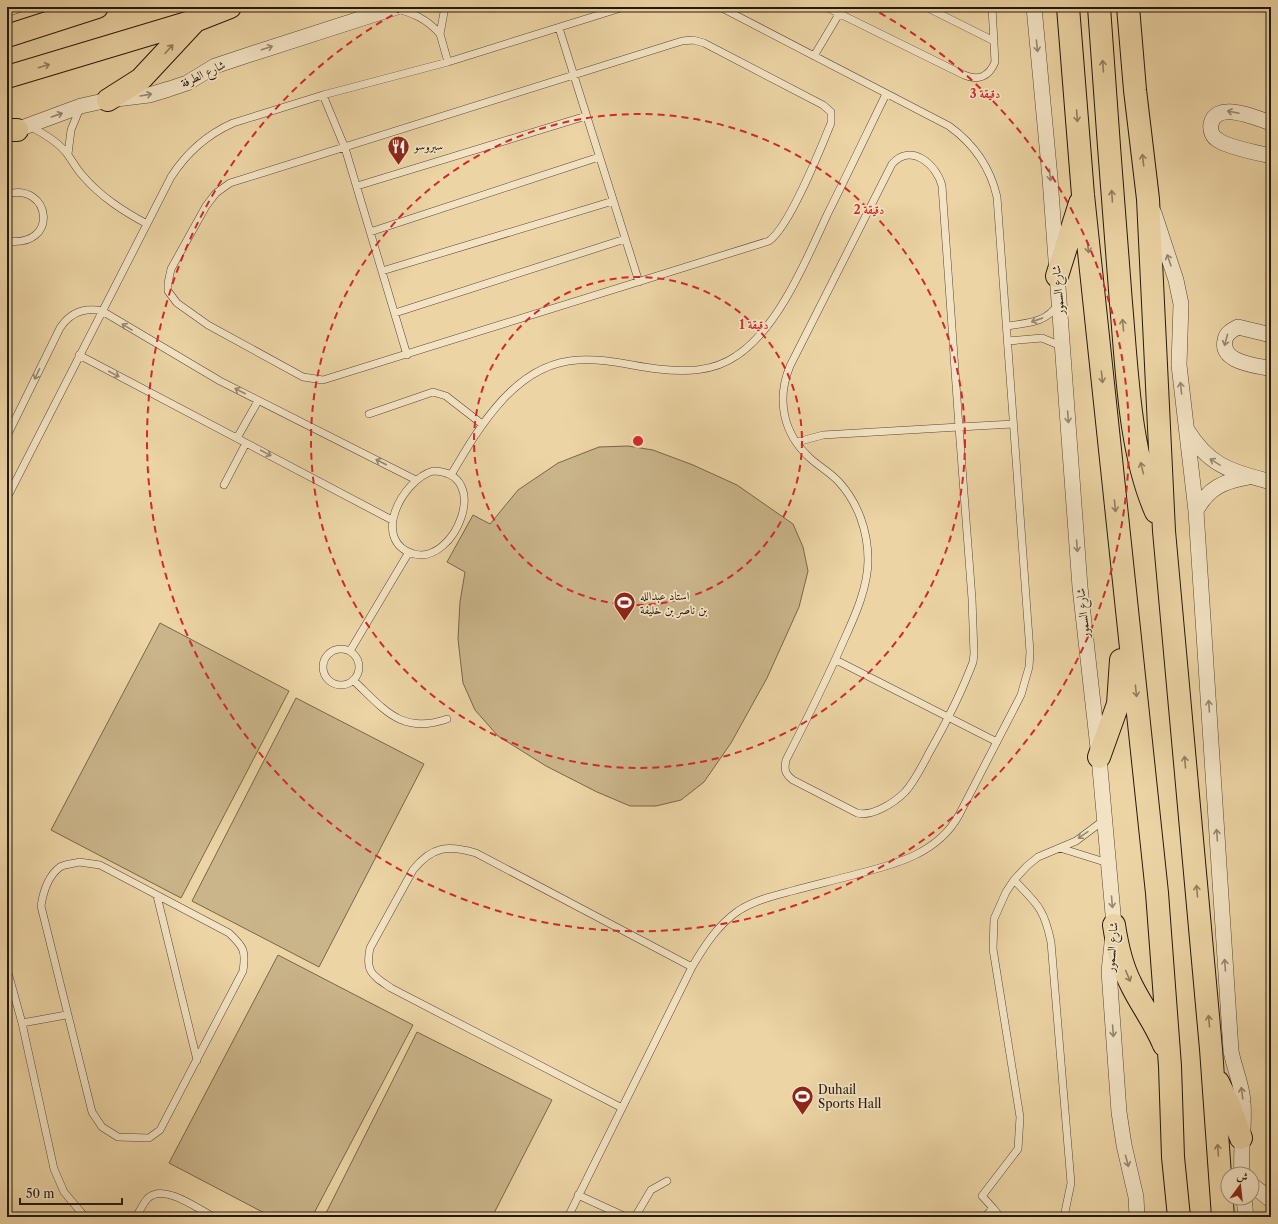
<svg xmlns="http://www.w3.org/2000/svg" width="1278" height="1224" font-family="'Libre Caslon Text',Amiri,serif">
<rect width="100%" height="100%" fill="#ecd4a4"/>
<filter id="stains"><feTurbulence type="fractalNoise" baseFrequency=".005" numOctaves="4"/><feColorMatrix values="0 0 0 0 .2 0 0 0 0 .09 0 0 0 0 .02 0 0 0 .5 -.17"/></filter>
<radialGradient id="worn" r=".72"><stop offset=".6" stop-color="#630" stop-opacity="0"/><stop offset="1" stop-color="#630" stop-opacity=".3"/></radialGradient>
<path fill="#cab48a" stroke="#77664c" d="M628,446L653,450L693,465L737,485L793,524L803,547L808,571L799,607L767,678L731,743L704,782L681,800L656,806H630L597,792L546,766L498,736L475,710L463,683L458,639L460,602L465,572L447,562L473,515L490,524L518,490L558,463L599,447Z
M160,623L289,691L181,898L51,830Z
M296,698L424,764L319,967L192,901Z
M278,955L413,1025L312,1217H272L169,1163Z
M417,1032L552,1100L492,1217H324Z"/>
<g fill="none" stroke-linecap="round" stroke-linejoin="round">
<defs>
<path id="service" d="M445,7L440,34L448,62
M826,7L964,75C978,81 989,77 995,62L992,7
M926,7L994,41
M394,8C413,13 427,19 440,34
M7,13L24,7
M559,28L639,282
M693,40L704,43L823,105L831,112V123C820,150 790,226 769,241L323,380L303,377L208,325L177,303L168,291V283L171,269L206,206L216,193L230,183L682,41Z
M814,56L839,14
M323,95L345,148L407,355
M29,126C43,133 59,142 68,155C73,162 77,170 83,176C101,197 123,211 147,224
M68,154L71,130L80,108
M357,186L586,116
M7,194C51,182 60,248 7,241
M370,232L599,157
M382,271L613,201
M395,313L625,239
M1007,326C1026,323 1047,323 1058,304
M1008,341L1042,338L1061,346
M79,355L392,520
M369,414L433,392L446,396L482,424
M7,436L60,328C70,313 84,307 102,311L220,381L416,480
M237,438L258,401
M797,442L823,435L959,427L972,599L974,654L973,662C961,694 946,723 929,753C922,766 915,781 905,792C894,803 872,817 857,813L793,780C785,774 784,770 786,760C806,721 826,681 844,640C855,616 868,587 868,560C868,531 858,503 839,482C831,473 820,467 811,459C783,434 776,400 790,366L892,164C911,142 937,165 942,186L959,427L1013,424
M433,471C493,472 455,565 414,554C370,541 402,480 433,471Z
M451,475C479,427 516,363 578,360C605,358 632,366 658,369C685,372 713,372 736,356C779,328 807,258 828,213C848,173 867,133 886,94
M224,485L246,443
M7,498L171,177C187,152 206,135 233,123L323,95L448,62L624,7
M323 667a18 18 0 1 1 36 0a18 18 0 1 1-36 0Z
M350,651L409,552
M836,660L997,742
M353,680C384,709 401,735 447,719
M1060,848L1108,863
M79,862L100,865L229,933C244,947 246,951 243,971L160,1130L149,1138L118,1137L102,1127L92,1112L41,906C43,893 48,876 60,867C65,864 73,864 79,862Z
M1014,880C1037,904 1044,908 1051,942L1071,1183L1064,1217
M157,896L197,1060
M7,969L22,1023L54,1169L64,1192L85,1217
M22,1023L66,1015
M622,1108L391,988C372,975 365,972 370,948L413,870C432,846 448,845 476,853L692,967
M578,1195L626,1217
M993,1208L1000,1217
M136,1217C140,1211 143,1203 148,1198C164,1183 198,1209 214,1217
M568,1217L692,967C705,945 717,926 738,911C755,900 773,896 792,891C814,885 835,880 857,874C897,864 938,853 959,815L1021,695L1029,667L1030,652L997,197C990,166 974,144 949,126L720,7
M635,1217L651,1190L667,1181
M985,1217L993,1208L982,1196L1018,1149L1020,1117L993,949L994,919L1006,892L1014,880L1027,866L1038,857L1076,841L1104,820"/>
<path id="minor" d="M1034,7L1050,178L1080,587L1099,757L1114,925L1109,971L1119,1112L1124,1145L1136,1197L1137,1217
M1271,123C1256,118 1216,100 1211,124C1210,130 1212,137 1218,140C1227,147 1258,153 1271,156
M8,133L81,106L108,100L149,95L169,89L187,83L215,66L245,56L397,7
M1154,213L1176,280L1181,304L1179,365L1196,511L1231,1051C1234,1068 1242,1084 1243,1102C1245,1126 1240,1150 1242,1174
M1271,335L1238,327C1232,330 1226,333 1225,340C1220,363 1256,365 1271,369
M1187,430C1210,467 1231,471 1271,482
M1196,511C1208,488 1224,481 1248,477
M1252,1185L1271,1200
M1244,1198L1246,1217"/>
<path id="primary" d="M1068,7L1083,195L1157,893L1170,1066L1173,1157L1179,1217
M1099,7C1106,106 1113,204 1121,303C1127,369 1129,451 1156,512
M1128,7L1135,90L1148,199L1164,531L1211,1049L1223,1217
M7,36L97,7
M7,77L197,20L230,7
M108,100L141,79L195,21
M7,130H17
M1057,276L1080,203
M1099,757L1118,704L1121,660
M1114,925C1117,945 1121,964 1130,982C1140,1004 1155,1022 1164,1045
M1218,1082L1229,1105L1241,1138"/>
</defs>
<use href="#service" stroke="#564733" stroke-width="8"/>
<use href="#minor" stroke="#564733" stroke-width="16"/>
<use href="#primary" stroke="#24180d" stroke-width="24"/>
<use href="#service" stroke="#f3e3c4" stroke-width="7"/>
<use href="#minor" stroke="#f3e3c4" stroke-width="15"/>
<use href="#primary" stroke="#ecd4a4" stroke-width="22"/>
</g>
<defs><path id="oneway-shaft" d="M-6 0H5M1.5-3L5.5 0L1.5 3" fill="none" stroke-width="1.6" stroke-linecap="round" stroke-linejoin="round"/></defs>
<g stroke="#968872">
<use href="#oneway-shaft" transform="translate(1037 46) rotate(84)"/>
<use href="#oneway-shaft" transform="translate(267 48) rotate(-18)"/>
<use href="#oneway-shaft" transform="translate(146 95) rotate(-10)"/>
<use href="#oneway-shaft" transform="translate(1233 112) rotate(-168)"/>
<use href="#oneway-shaft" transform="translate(57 115) rotate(-19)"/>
<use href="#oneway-shaft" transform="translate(1050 175) rotate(85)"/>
<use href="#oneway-shaft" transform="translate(1169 260) rotate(-109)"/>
<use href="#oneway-shaft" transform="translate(1037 320) rotate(161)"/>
<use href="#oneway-shaft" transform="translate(127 327) rotate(-149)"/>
<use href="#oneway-shaft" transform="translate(1226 340) rotate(105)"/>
<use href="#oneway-shaft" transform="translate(37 374) rotate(116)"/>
<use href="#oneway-shaft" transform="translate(114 374) rotate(28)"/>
<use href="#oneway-shaft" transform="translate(1181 388) rotate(-96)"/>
<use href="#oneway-shaft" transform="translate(240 391) rotate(-153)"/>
<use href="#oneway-shaft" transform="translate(1068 417) rotate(86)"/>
<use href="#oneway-shaft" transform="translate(266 453) rotate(28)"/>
<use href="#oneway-shaft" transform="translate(381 462) rotate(-153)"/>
<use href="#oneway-shaft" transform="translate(1215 462) rotate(-149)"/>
<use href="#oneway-shaft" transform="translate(1077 546) rotate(86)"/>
<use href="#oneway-shaft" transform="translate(1209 706) rotate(-94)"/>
<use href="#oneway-shaft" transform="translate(1083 835) rotate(145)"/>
<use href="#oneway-shaft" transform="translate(1217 835) rotate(-94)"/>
<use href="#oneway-shaft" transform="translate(1112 902) rotate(85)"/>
<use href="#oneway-shaft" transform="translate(1225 965) rotate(-94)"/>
<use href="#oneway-shaft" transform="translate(1113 1031) rotate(86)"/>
<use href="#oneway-shaft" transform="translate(1242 1093) rotate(-98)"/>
<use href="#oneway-shaft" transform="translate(1127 1161) rotate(75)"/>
</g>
<g stroke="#927f60">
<use href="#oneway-shaft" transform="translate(169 49) rotate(-48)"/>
<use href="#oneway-shaft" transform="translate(44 66) rotate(-17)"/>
<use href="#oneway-shaft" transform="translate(1103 66) rotate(-94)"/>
<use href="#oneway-shaft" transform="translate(1077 116) rotate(86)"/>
<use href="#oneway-shaft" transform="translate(1143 160) rotate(-97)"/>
<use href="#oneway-shaft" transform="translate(1112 196) rotate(-94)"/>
<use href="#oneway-shaft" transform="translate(1088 247) rotate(84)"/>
<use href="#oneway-shaft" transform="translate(1123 325) rotate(-95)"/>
<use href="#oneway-shaft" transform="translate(1102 377) rotate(84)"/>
<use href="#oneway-shaft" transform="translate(1142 468) rotate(-104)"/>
<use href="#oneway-shaft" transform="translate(1115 506) rotate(84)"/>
<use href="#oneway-shaft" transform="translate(1136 691) rotate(84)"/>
<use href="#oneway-shaft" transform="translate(1185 762) rotate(-95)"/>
<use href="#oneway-shaft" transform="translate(1197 891) rotate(-95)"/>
<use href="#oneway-shaft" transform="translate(1128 976) rotate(67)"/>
<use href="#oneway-shaft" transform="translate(1209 1021) rotate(-95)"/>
<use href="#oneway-shaft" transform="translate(1218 1150) rotate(-94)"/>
</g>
<g fill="none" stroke="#d62828" stroke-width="2" stroke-dasharray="7 5">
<circle cx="638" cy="441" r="164"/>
<circle cx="638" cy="441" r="327"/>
<path d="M869 7A491 491 0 1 1 407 7"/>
</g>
<defs>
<symbol id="restaurant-pin" viewBox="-11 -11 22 30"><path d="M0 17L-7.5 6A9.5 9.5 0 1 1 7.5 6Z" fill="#8f2418" stroke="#f3e3c4"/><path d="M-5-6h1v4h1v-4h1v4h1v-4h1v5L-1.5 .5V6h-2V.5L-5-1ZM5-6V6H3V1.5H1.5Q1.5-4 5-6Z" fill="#fff"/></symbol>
<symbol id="stadium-pin" viewBox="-11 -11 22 30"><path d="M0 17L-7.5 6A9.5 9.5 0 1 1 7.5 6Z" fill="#8f2418" stroke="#f3e3c4"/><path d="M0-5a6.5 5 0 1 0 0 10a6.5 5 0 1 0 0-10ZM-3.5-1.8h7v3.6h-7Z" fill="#fff"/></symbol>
</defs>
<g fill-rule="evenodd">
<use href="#restaurant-pin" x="386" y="134" width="25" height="34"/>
<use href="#stadium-pin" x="612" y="590" width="25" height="34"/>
<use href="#stadium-pin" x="790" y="1084" width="25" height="34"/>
</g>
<g text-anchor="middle" stroke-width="3.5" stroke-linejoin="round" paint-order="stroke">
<g font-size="12" fill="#24180d" stroke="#f3e3c4">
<text transform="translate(203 74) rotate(-25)" y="4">شارع الطرفة</text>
<text transform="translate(1058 290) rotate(-95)" y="4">شارع السمور</text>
<text transform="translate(1083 613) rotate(-96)" y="4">شارع السمور</text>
<text transform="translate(1112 947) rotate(-86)" y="4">شارع السمور</text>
</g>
<g font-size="12" fill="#24180d" stroke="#f3e3c4" text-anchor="start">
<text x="414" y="150">سبروسو</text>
<text x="640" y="600">استاد عبدالله<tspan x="640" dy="14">بن ناصر بن خليفة</tspan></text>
<text x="818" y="1094">Duhail<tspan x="818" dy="14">Sports Hall</tspan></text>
</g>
</g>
<circle cx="638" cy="441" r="6" fill="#d62828" stroke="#f3e3c4" stroke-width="2"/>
<g font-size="12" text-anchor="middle" font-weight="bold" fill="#d62828" stroke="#f3e3c4" stroke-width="3.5" stroke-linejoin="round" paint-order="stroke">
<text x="985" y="98">3 دقيقة</text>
<text x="869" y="214">2 دقيقة</text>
<text x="754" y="329">1 دقيقة</text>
</g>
<rect width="1278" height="1224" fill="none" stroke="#ecd4a4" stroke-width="24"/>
<rect x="8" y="8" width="1262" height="1208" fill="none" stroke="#24180d" stroke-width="2"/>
<rect x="12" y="12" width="1254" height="1200" fill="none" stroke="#24180d"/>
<g transform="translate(1240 1186) rotate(15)"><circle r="19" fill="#f3e3c4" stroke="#a0927b"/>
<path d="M0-3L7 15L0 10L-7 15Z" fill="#8f2418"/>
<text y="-6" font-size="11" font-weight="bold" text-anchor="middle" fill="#24180d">ش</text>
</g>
<path d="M20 1198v6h102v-6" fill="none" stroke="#24180d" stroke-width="2"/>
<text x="26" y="1198" font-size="12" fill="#24180d" stroke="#f3e3c4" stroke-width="3" paint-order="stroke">50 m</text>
<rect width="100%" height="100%" filter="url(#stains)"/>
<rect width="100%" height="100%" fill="url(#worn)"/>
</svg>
